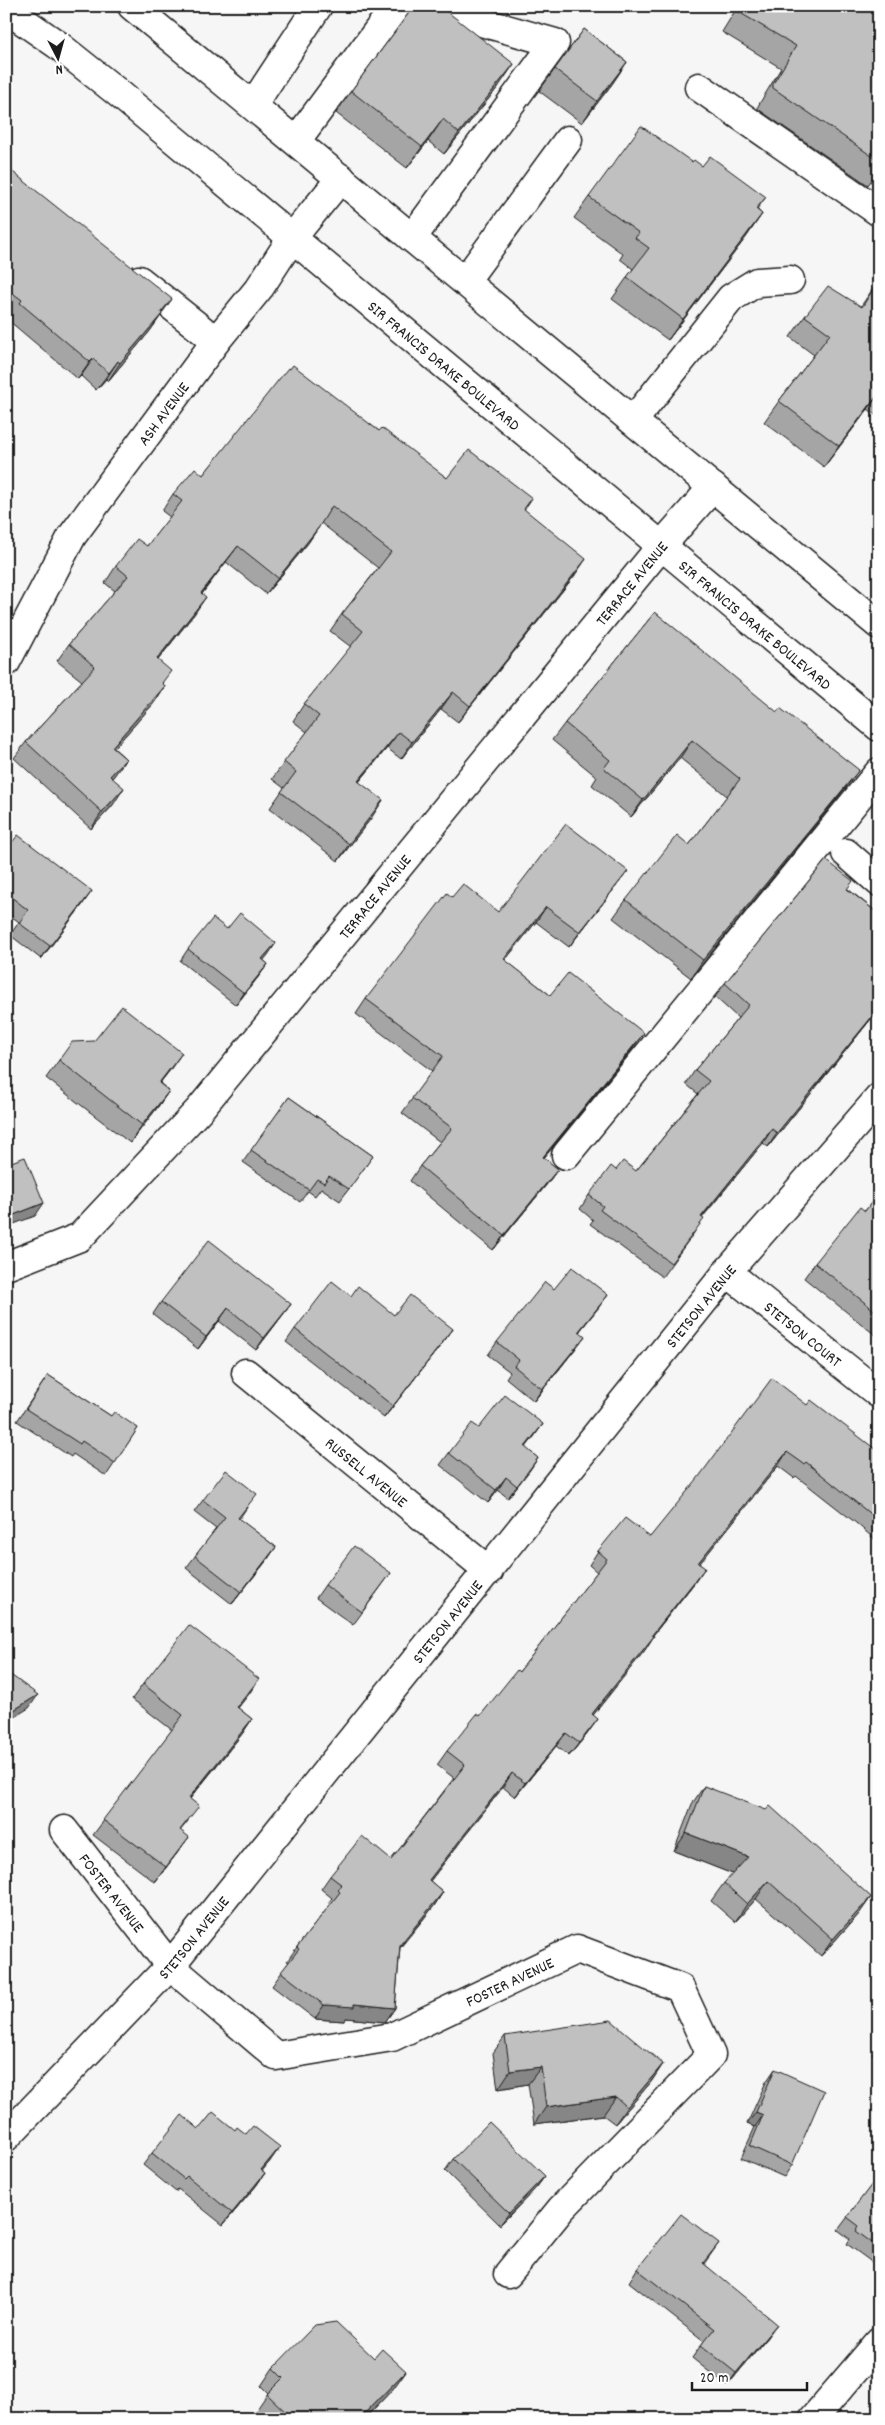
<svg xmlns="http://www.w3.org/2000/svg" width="885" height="2425" font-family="Dekko,sans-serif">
<rect width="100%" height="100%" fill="#f6f6f6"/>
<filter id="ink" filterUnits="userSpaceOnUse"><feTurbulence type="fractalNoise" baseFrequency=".02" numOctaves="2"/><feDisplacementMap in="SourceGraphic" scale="10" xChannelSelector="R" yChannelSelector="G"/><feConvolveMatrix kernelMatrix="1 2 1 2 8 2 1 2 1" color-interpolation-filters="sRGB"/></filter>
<g filter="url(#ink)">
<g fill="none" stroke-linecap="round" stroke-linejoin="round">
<defs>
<g id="minor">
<path d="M699,87L879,212"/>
<path d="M253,105L318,6"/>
<path d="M296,141L396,6"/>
<path d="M412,238L555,43L426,6"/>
<path d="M139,280L216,341"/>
<path d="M465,281L568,140"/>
<path d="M633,421L731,298L757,282L790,280"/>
<path id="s1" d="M6,662L72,536L216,341L260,287L292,238L341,178"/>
<path d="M846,853L879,882"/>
<path d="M566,1155L879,772"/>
<path id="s2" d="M6,1266L80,1237L199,1110L662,545L713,487"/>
<path id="s3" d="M727,1272L879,1394"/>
<path id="s4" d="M246,1373L489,1571"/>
<path id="s5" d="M64,1830L170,1966L276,2056L392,2037L577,1949L680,1988L711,2055L561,2209L508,2274"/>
<path id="s6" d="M6,2137L170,1966L727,1272L879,1098"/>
<path d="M813,2419L879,2342"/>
</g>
<g id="major">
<path d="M132,6L879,625"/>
<path id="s7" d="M6,9L58,45L117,92L879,727"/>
</g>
</defs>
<use href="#minor" stroke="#1c1c1c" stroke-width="31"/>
<use href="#major" stroke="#1c1c1c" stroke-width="31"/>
<use href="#minor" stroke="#fff" stroke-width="28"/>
<use href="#major" stroke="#fff" stroke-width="28"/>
</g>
<path fill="#a5a5a5" stroke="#1c1c1c" d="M738,6H879V170L868,185L758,109V106L781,68L722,32Z
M584,29L627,62L612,84L582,123L539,91Z
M499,86L444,154L428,141L407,168L336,113L351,91Z
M692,162L766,197L757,209L762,214L747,236L668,340L612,299L633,269L620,259L623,254L574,218L589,197Z
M6,166L9,169L162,314L150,331L108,381L106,379L96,390L81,376L78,379L8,320L10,318L6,315Z
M879,280V418L868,409L824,467L764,422L779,401L814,355L790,337L805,316L861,306Z
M290,369L447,478L532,498L524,510L575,575L458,722L441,709L401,759L387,748L359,782L372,817L338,861L270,808L284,788L272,779L307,732L293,721L304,704L351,647L330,631L342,614L378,568L321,523L308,543L266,594L226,562L202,594L195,613L158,660L163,684L165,686L154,703L114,748L126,759L112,778L113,805L91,829L14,758L26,742L82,681L57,661L69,644L115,591L105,583L116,566L147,546L170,517L162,511L173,494L203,475Z
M655,612L846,787L691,978L613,918L626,900L689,845L727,796L680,758L631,817L592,785L597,777L552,740L565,723Z
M6,850L83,904L41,959L10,935L19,922L6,912Z
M617,885L569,947L536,922L505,960L550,995L633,1048L544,1158L558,1169L547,1184L493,1250L410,1181L420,1166L440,1142L402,1113L432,1071L356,1014L366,999L452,897L498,912Z
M848,889L879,914V1009L768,1147L763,1143L702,1218L694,1233L662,1277L590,1224L593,1220L580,1209L589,1195L616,1170L636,1171L698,1094L686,1084L695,1070L738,1018L715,997L725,983Z
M227,929L268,955L263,960L268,964L259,976L236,1005L180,961L188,949Z
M59,1060L170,1070L160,1083L169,1091L157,1108L130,1143L46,1078Z
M289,1097L373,1156L340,1201L321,1188L315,1196L308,1191L300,1202L243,1162Z
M879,1193V1338L804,1278L815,1263L865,1211Z
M554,1289L599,1307L579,1332L576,1348L534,1401L506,1378L510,1372L488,1355L497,1342Z
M351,1296L394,1315L453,1329L444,1341L384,1418L286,1342L295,1329Z
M161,1302L291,1304L282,1316L256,1350L219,1321L198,1349L153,1314Z
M48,1375L111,1416L138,1428L106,1476L73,1454L71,1457L17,1421Z
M807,1405L879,1452V1543L856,1523L796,1476L794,1478L778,1466L699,1564L695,1582L653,1635L645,1650L593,1715L588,1733L569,1756L556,1746L515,1797L503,1787L430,1881L443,1892L434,1906L400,1948L395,2008L385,2022L346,2018L344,2021L315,2019L272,1986L289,1962L287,1961L297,1947L330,1905L328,1903L332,1898L321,1889L330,1876L391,1860L454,1778L437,1765L447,1751L480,1716L519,1672L597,1572L589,1565L598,1551L650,1537Z
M543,1424L525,1448L538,1458L508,1498L498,1490L488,1503L440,1465L449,1453L479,1428Z
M203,1500L248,1506L239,1519L276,1547L267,1560L232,1604L186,1568L216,1529L194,1512Z
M391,1573L353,1625L316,1598L325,1585Z
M259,1679L238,1708L252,1719L242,1734L190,1799L188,1821L180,1831L178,1852L155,1882L93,1835L172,1730L132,1699L143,1684Z
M704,1786L871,1897L859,1914L821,1956L756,1899L735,1922L711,1901L724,1883L733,1874L674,1851L692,1804Z
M505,2036L663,2064L651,2082L615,2124L603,2115L534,2124L528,2084L498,2089L493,2053Z
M879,2044V2058L872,2054Z
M775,2069L792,2165L784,2177L741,2158L755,2127L747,2124L766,2082Z
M199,2129L271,2160L262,2171L265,2173L256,2186L223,2225L178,2189L176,2192L143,2165L152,2153Z
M453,2159L545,2176L536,2188L500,2225L445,2171Z
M879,2175V2264L877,2266L847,2244L850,2239L838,2230Z
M719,2243L704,2264L768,2336L727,2386L692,2358L704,2341L629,2282L637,2269Z
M273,2368L393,2389L364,2419H263L255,2412L268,2393L261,2386Z"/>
<path fill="#868686" stroke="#1c1c1c" d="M627,62L612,84L582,123L597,101Z
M514,64L499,86L444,154L459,133Z
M443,119L428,141L407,168L422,147Z
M762,214L747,236L668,340L683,319Z
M172,299L160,316L161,312Z
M162,314L150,331L108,381L120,363Z
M93,359L81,376L78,379L90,362Z
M118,361L106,379L96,390L109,373Z
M879,394L868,409L824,467L839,446Z
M319,527L308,543L266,594L278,578Z
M238,546L226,562L190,609L201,593Z
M586,559L575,575L458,722L470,706Z
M206,597L195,613L145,676L157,659Z
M165,686L154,703L101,763L112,747Z
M453,692L441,709L401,759L412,742Z
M399,732L387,748L346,797L358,781Z
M692,740L680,758L631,817L643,800Z
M126,759L114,776L99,792L110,776Z
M859,770L846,787L691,978L703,960Z
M124,788L113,805L91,829L102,812Z
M383,800L372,817L338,861L349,844Z
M628,871L617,885L569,947L580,932Z
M92,891L83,904L41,959L50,946Z
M546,907L536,922L494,974L504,959Z
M276,943L268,955L254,972L262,959Z
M268,964L259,976L236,1005L244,993Z
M879,1008V1009L768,1147L777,1133Z
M644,1033L633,1048L532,1172L543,1157Z
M182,1053L170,1070L146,1100L159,1083Z
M169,1091L157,1108L130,1143L142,1125Z
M772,1129L763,1143L691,1231L701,1217Z
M558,1169L547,1184L493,1250L504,1235Z
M44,1203L35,1216L6,1227V1218Z
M608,1295L599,1307L570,1343L579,1331Z
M291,1304L282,1316L256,1350L264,1338Z
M228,1308L219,1321L198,1349L206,1337Z
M453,1329L444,1341L384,1418L393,1406Z
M585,1336L576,1348L534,1401L542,1389Z
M543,1424L534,1437L516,1460L525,1447Z
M787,1452L778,1466L689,1577L698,1563Z
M538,1458L530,1470L508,1498Z
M506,1477L498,1490L488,1503L496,1490Z
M276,1547L267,1560L232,1604L241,1592Z
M705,1568L695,1582L643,1648L652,1635Z
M654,1636L645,1650L583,1728L592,1714Z
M259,1679L249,1694L227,1722L237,1707Z
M38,1695L29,1708L6,1722V1715Z
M252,1719L242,1734L178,1813L189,1798Z
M598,1719L588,1733L569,1756L579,1743Z
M566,1733L556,1746L515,1797L525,1783Z
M512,1773L503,1787L420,1894L429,1880Z
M686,1833L748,1857L735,1875L674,1851Z
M189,1837L178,1852L155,1882L166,1867Z
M768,1881L756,1899L735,1922L747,1904Z
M443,1892L434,1906L390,1959L400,1945Z
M871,1897L859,1914L821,1956L833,1939Z
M354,2004L395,2008L385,2022L346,2018L344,2021L315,2019L324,2005Z
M663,2064L651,2082L615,2124L627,2107Z
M541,2067L528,2084L498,2089L510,2071Z
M616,2097L603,2115L534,2124L546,2107Z
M756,2112L763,2115L755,2127L747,2124Z
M280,2147L271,2160L252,2183L261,2170Z
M265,2173L256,2186L223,2225L232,2213Z
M545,2176L536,2188L500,2225L509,2213Z
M777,2324L768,2336L727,2386L736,2373Z
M406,2371L393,2389L364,2419H359Z"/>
<path fill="#c0c0c0" stroke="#1c1c1c" d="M414,6H440L514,64L459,133L443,119L422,147L351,91Z
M740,6H879V161L773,88V84L796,46L737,11Z
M584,29L627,62L597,101L555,69Z
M641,126L692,162L694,160L702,166L710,156L766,197L756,209L762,214L683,319L627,277L649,248L635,238L639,233L589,197Z
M6,166L9,169L172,299L161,312L162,314L120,363L118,361L109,373L93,359L90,362L20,303L22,300L6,288Z
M879,280V393L839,446L779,401L830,334L805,316L828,286L862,307Z
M293,365L379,431L382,428L447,478L469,450L532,498L524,509L586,559L470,706L453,692L412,742L399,732L358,781L383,800L349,844L281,792L296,772L284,762L319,716L304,704L363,631L342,614L391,552L332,506L319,527L278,578L238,546L201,593L206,597L157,659L171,671L162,683L165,686L112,747L126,759L110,776L124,788L102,812L26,742L95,667L69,644L128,576L116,566L137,539L147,546L182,501L173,494L195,468L203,475L288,368L290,369Z
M655,612L777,712L780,708L859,770L703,960L626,900L677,835L689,845L740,779L692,740L643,800L604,768L610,760L565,723Z
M566,824L628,871L580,932L546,907L504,959L550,995L568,973L644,1033L543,1157L558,1169L504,1235L420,1166L452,1128L412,1098L443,1056L366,999L447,893L452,897L463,884L498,912Z
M18,835L92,891L50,946L19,923L28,910L6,893V850Z
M826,860L853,881L847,889L879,914V1008L777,1133L772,1129L701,1217L704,1219L671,1263L600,1210L603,1206L589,1195L611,1166L616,1170L623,1161L636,1171L709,1081L695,1070L749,1005L725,983Z
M240,913L276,943L262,959L268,964L244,993L188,949L213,918L227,929Z
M122,1006L182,1053L159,1083L169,1091L142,1125L59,1060L72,1042L94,1041Z
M289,1097L373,1156L349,1189L329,1176L324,1183L317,1179L309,1190L251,1150Z
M25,1157L44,1203L6,1218V1164Z
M879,1193V1314L815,1263L860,1207L865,1211Z
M209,1240L291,1304L264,1338L228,1308L206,1337L161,1302Z
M572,1267L608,1295L579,1331L585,1336L542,1389L514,1366L519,1360L497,1342L545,1282L554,1289Z
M332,1281L351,1296L358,1286L394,1315L410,1295L453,1329L393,1406L295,1329Z
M48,1375L111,1416L114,1412L138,1428L115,1463L82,1441L80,1444L26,1409Z
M772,1378L807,1405L811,1400L879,1452V1521L806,1462L804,1464L787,1452L698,1563L705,1568L652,1635L654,1636L592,1714L598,1719L579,1743L566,1733L525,1783L512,1773L429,1880L443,1892L400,1945L395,2008L354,2004V2007L324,2005L281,1972L299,1949L297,1947L340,1892L338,1890L342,1885L330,1876L362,1836L391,1860L465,1765L447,1751L477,1714L480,1716L517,1670L519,1672L607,1559L598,1551L625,1518L650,1537L698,1478Z
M505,1395L543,1424L525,1447L538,1458L517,1486L506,1477L496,1490L449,1453L472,1423L479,1428Z
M226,1470L257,1494L238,1518L276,1547L241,1592L195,1556L225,1517L203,1500Z
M354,1546L391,1573L362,1612L325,1585Z
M189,1625L259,1679L237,1707L252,1719L189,1798L199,1806L180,1830L189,1837L166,1867L103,1820L183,1715L143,1684Z
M8,1673L38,1695L6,1715V1676Z
M704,1786L766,1810L770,1806L871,1897L833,1939L768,1881L747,1904L724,1883L748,1857L686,1833Z
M611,2020L663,2064L627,2107L616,2097L546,2107L541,2067L510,2071L505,2036Z
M775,2069L824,2091L792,2165L750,2146L763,2115L756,2112Z
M213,2112L235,2130L237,2127L246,2134L253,2126L280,2147L261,2170L265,2173L232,2213L187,2176L184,2179L152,2153L182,2115L199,2129Z
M489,2122L545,2176L509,2213L453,2159Z
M879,2175V2248L856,2231L859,2226L847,2217Z
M681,2214L719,2243L703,2263L777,2324L736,2373L701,2345L714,2329L637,2269Z
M336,2322L374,2358L382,2349L406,2371L359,2419H293L267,2394L283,2378L273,2368L315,2325Z"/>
</g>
<g text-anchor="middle" stroke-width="4.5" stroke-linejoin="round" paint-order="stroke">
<g font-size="16" fill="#1c1c1c" stroke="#fff">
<text dy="6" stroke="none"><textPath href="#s7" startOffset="565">SIR FRANCIS DRAKE BOULEVARD</textPath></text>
<text dy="6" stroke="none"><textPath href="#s1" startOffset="295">ASH AVENUE</textPath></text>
<text dy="6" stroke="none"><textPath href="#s2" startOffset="935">TERRACE AVENUE</textPath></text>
<text dy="6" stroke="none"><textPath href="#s7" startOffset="970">SIR FRANCIS DRAKE BOULEVARD</textPath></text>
<text dy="6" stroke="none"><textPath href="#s2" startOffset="530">TERRACE AVENUE</textPath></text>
<text dy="6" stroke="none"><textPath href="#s6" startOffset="1084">STETSON AVENUE</textPath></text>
<text dy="6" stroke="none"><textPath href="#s3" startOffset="98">STETSON COURT</textPath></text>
<text dy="6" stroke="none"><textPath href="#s4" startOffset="156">RUSSELL AVENUE</textPath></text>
<text dy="6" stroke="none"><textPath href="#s6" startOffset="679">STETSON AVENUE</textPath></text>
<text dy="6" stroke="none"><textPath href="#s5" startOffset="79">FOSTER AVENUE</textPath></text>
<text dy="6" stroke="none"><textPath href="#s6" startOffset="274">STETSON AVENUE</textPath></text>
<text dy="6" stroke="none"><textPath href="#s5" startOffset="559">FOSTER AVENUE</textPath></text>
</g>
</g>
<rect width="885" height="2425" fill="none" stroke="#fff" stroke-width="25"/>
<rect x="12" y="12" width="860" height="2400" fill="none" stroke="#1c1c1c" stroke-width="2" filter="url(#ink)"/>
<g transform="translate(58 58) rotate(174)" stroke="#ffffff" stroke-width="4" paint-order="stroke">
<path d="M0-4L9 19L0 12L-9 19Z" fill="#1c1c1c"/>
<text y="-8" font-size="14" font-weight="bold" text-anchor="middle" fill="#1c1c1c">N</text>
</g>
<path d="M692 2382v8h115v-8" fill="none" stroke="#1c1c1c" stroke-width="2.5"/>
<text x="700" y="2382" font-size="15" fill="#1c1c1c" stroke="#ffffff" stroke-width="4" paint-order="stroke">20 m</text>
</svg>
